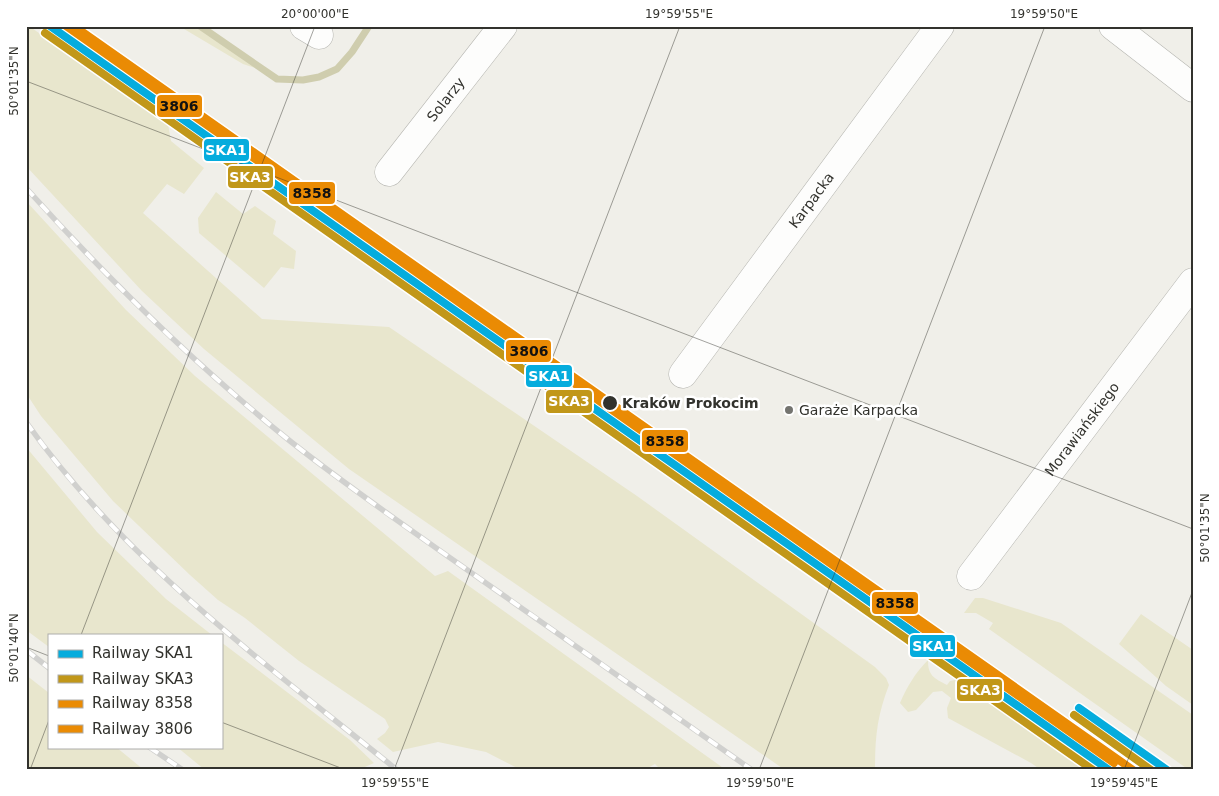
<svg xmlns="http://www.w3.org/2000/svg" width="1219" height="796" font-family="'DejaVu Sans',sans-serif">
<rect width="100%" height="100%" fill="#f0efe9"/>
<path fill="#e8e6cd" d="M26,26H29L168,124L171,141L204,168L184,194L167,184L143,213L262,319L389,327L637,496L875,667L886,678L889,685C877,716 875,737 875,770H785L349,469L204,349L142,291L26,166Z
M179,26H195L258,69L243,64Z
M216,192L243,214L255,206L276,221L273,234L296,251L294,269L281,267L264,288L199,233L198,218Z
M26,201L126,310L195,376L435,576L448,571L726,770H661L655,764L644,770H521L486,752L438,742L393,752L377,739L385,733L389,727L385,719L299,661L245,618L218,600L190,575L113,501L41,416L26,393Z
M26,447L97,532L166,599L212,635H49V647L26,630Z
M975,598H983L1061,623L1193,715V770H1189L989,629L993,623L976,613H964Z
M1141,614L1193,650V705L1166,686L1119,644Z
M221,642L350,740L374,763L358,770H205L177,747H221Z
M928,660C928,676 934,678 947,685L950,681L960,679L1089,770H1041L1031,763L948,718L947,708L951,698L942,691L933,692L916,710L908,712L900,703C907,687 915,673 928,660Z
M26,675L49,693V747H116L144,770H26Z"/>
<g fill="none" stroke-linecap="round" stroke-linejoin="round">
<path stroke="#cfcdae" stroke-width="7" d="M200,26L277,79L303,80L319,77L337,69L352,52L369,26"/>
<defs>
<g id="minor">
<path d="M304,26L319,35"/>
<path d="M1113,26L1193,88"/>
<path id="s1" d="M389,172L503,26"/>
<path id="s2" d="M683,374L940,26"/>
<path id="s3" d="M971,576L1193,282"/>
</g>
</defs>
<use href="#minor" stroke="#b6b6b1" stroke-width="29"/>
<use href="#minor" stroke="#fdfdfc" stroke-width="28"/>
<defs>
<path id="rail" d="M26,188C108,279 194,364 290,441C352,490 418,535 483,581C573,644 662,707 752,770
M26,422C125,562 265,663 397,770
M26,650L49,668
M149,747L183,770"/>
</defs>
<use href="#rail" stroke="#d0d0ce" stroke-width="5.5"/>
<use href="#rail" stroke="#fff" stroke-width="4" stroke-dasharray="11" stroke-linecap="butt"/>
<defs>
<path id="rail-1" d="M50,26L1109,770
M1079,708L1167,770"/>
<path id="rail-2" d="M45,33L1093,770
M1074,715L1151,770"/>
<path id="rail-3" d="M74,26L1133,770"/>
<path id="rail-4" d="M66,26L1114,763"/>
</defs>
<use href="#rail-1" stroke="#fff" stroke-width="11"/>
<use href="#rail-2" stroke="#fff" stroke-width="11"/>
<use href="#rail-3" stroke="#fff" stroke-width="11"/>
<use href="#rail-4" stroke="#fff" stroke-width="11"/>
<use href="#rail-1" stroke="#05acdd" stroke-width="8"/>
<use href="#rail-2" stroke="#c19719" stroke-width="8"/>
<use href="#rail-3" stroke="#ea8b04" stroke-width="8"/>
<use href="#rail-4" stroke="#ea8b04" stroke-width="8"/>
</g>
<path fill="none" stroke="#32322d" stroke-width="1" stroke-opacity="0.45" d="M26,81L1193,529M81,635L315,26M26,647L49,656M221,722L346,770M30,770L49,720M394,770L680,26M759,770L1045,26M1124,770L1193,590"/>
<circle fill="#32322d" stroke="#fff" stroke-width="2" cx="610" cy="403" r="8"/>
<circle fill="#74746f" stroke="#fff" stroke-width="2" cx="789" cy="410" r="5"/>
<g text-anchor="middle" stroke-width="5" stroke-linejoin="round" paint-order="stroke">
<g font-size="14" fill="#32322d" stroke="#fff">
<text dy="5" stroke="none"><textPath href="#s1" startOffset="92">Solarzy</textPath></text>
<text dy="5" stroke="none"><textPath href="#s2" startOffset="216">Karpacka</textPath></text>
<text dy="5" stroke="none"><textPath href="#s3" startOffset="184">Morawiańskiego</textPath></text>
</g>
<g font-size="14" font-weight="bold" fill="#32322d" stroke="#fff" text-anchor="start">
<text x="622" y="408">Kraków Prokocim</text>
</g>
<g font-size="14" fill="#32322d" stroke="#fff" text-anchor="start">
<text x="799" y="415">Garaże Karpacka</text>
</g>
</g>
<g stroke="#fff" stroke-width="2">
<rect x="156" y="94" width="47" height="24" rx="5" fill="#ea8b04"/>
<rect x="203" y="138" width="47" height="24" rx="5" fill="#05acdd"/>
<rect x="227" y="165" width="47" height="24" rx="5" fill="#c19719"/>
<rect x="288" y="181" width="48" height="24" rx="5" fill="#ea8b04"/>
<rect x="505" y="339" width="47" height="24" rx="5" fill="#ea8b04"/>
<rect x="525" y="364" width="48" height="24" rx="5" fill="#05acdd"/>
<rect x="545" y="389" width="48" height="25" rx="5" fill="#c19719"/>
<rect x="641" y="429" width="48" height="24" rx="5" fill="#ea8b04"/>
<rect x="871" y="591" width="48" height="24" rx="5" fill="#ea8b04"/>
<rect x="909" y="634" width="47" height="24" rx="5" fill="#05acdd"/>
<rect x="956" y="678" width="47" height="24" rx="5" fill="#c19719"/>
</g>
<g font-size="14" text-anchor="middle" font-weight="bold" fill="#fff">
<text x="226" y="155">SKA1</text>
<text x="250" y="182">SKA3</text>
<text x="549" y="381">SKA1</text>
<text x="569" y="406">SKA3</text>
<text x="933" y="651">SKA1</text>
<text x="980" y="695">SKA3</text>
</g>
<g font-size="14" text-anchor="middle" font-weight="bold" fill="#111">
<text x="179" y="111">3806</text>
<text x="312" y="198">8358</text>
<text x="529" y="356">3806</text>
<text x="665" y="446">8358</text>
<text x="895" y="608">8358</text>
</g>
<rect width="1219" height="796" fill="none" stroke="#ffffff" stroke-width="55"/>
<rect x="48" y="634" width="175" height="115" fill="#ffffff" stroke="#adadab"/>
<rect x="58" y="650" width="25" height="8" fill="#05acdd" stroke="#adadab"/>
<text x="92" y="658" font-size="15" fill="#32322d">Railway SKA1</text>
<rect x="58" y="675" width="25" height="8" fill="#c19719" stroke="#adadab"/>
<text x="92" y="684" font-size="15" fill="#32322d">Railway SKA3</text>
<rect x="58" y="700" width="25" height="8" fill="#ea8b04" stroke="#adadab"/>
<text x="92" y="708" font-size="15" fill="#32322d">Railway 8358</text>
<rect x="58" y="725" width="25" height="8" fill="#ea8b04" stroke="#adadab"/>
<text x="92" y="734" font-size="15" fill="#32322d">Railway 3806</text>
<rect x="28" y="28" width="1164" height="740" fill="none" stroke="#32322d" stroke-width="2"/>
<g font-size="12" text-anchor="middle" fill="#32322d">
<text x="315" y="18">20°00'00"E</text>
<text x="679" y="18">19°59'55"E</text>
<text x="1044" y="18">19°59'50"E</text>
<text transform="translate(14 81) rotate(-90)" y="4">50°01'35"N</text>
<text transform="translate(1205 528) rotate(-90)" y="4">50°01'35"N</text>
<text transform="translate(14 648) rotate(-90)" y="4">50°01'40"N</text>
<text x="395" y="787">19°59'55"E</text>
<text x="760" y="787">19°59'50"E</text>
<text x="1124" y="787">19°59'45"E</text>
</g>
</svg>
